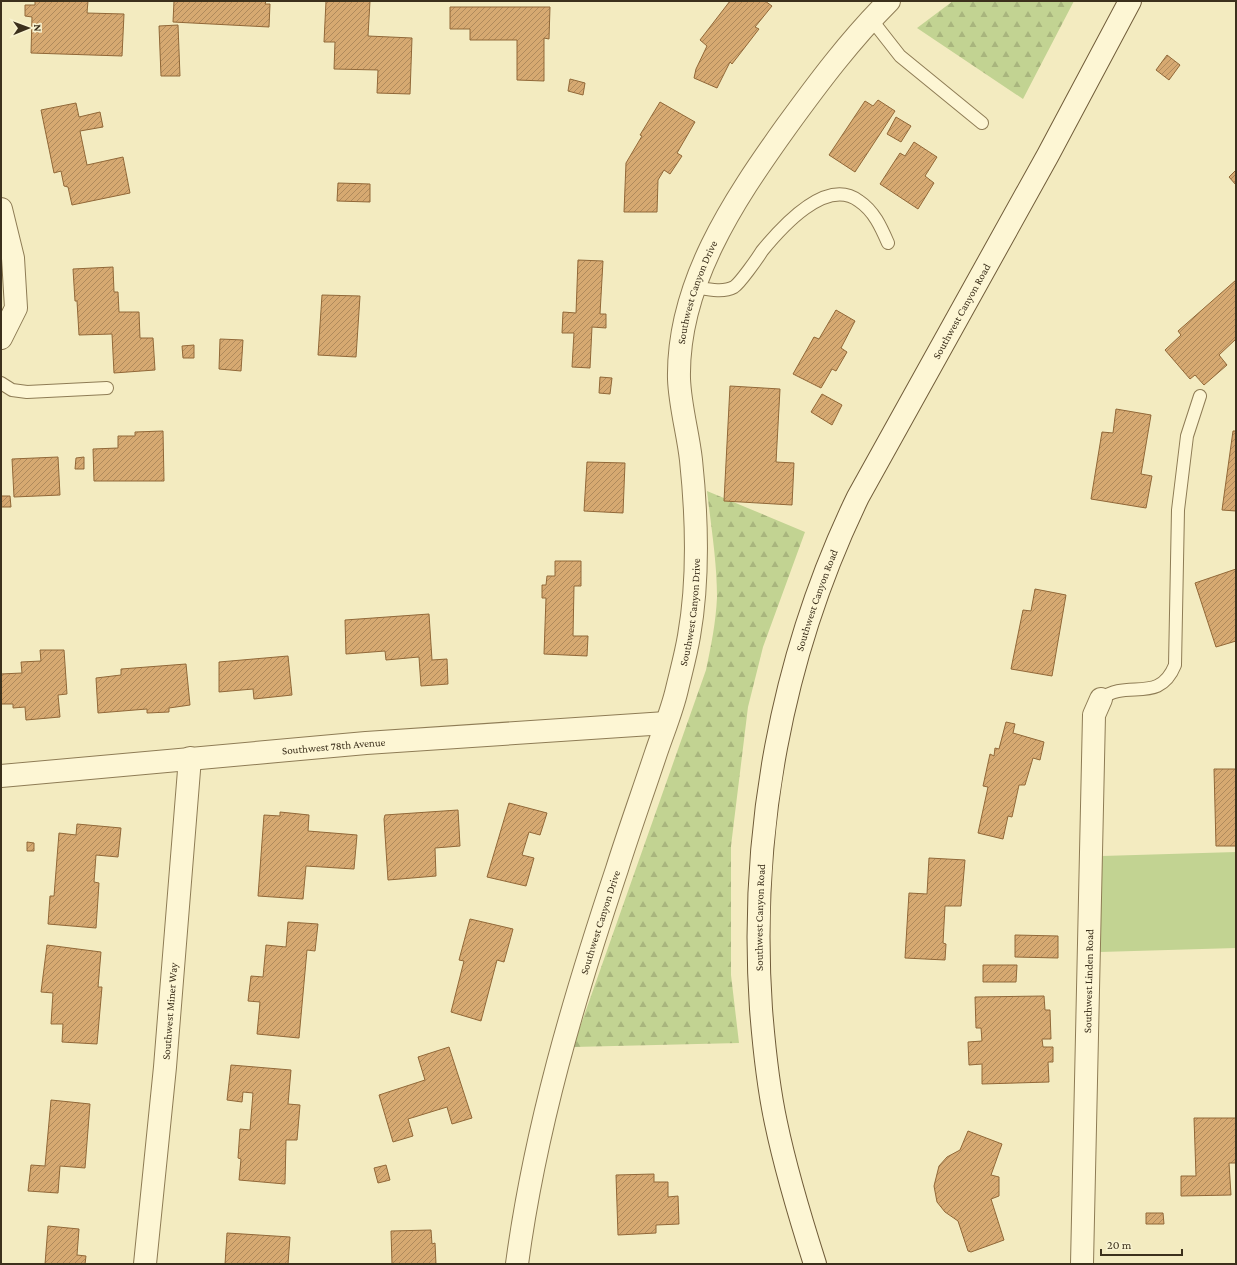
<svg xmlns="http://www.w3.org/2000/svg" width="1237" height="1265" font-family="'Crimson Pro',serif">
<defs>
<pattern id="forest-firs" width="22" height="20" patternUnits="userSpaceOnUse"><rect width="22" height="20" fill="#c2d392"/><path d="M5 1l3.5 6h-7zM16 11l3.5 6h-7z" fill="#a8b57d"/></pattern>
<pattern id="building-hatch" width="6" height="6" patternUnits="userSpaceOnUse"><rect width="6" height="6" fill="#d6a971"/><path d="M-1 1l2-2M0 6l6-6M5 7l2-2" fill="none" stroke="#af8a5c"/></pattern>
</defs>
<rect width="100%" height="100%" fill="#f3ebc0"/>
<path fill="#c2d392" d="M1236,852V948L1100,952L1102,856Z"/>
<path fill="url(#forest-firs)" d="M953,1H1074L1023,99L917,28Z
M707,491L805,532L763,647L748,707L731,846V975L739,1043L573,1047L706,670C711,646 716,622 717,597C717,562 711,526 707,491Z"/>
<path fill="url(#building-hatch)" stroke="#916838" d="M35,1H88L87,13L124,14L122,56L31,53L32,17L25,16V5H35Z
M174,1H266L265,4H270L269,27L173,22Z
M326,1H370L368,36L412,38L410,94L377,93L378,70L334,69L335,42H324Z
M730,1H765L772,6L755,27L759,29L732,64L730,62L717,88L694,78L696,69L707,46L700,40Z
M450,7H550L549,39L544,38V81L517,80V40H470V29H450Z
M178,25L180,76H161L159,26Z
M1167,55L1180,65L1169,80L1156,70Z
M570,79L585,83L583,95L568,91Z
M878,100L895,111L855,172L829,155L865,101L873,106Z
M660,102L695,122L677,153L682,156L670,174L664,170L658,180L657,212H624L626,163L642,136L640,135Z
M76,103L79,117L100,112L103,127L80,131L87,165L123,157L130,193L72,205L68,187L64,186L61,171L54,173L41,110Z
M896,117L911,126L901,142L887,134Z
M914,142L937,157L925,176L934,183L918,209L880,184L900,153L905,156Z
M1236,170V185L1229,177Z
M338,183L370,184V202L337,201Z
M578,260L603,261L600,314H606V328L592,327L590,368L572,367L574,333H562L563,312L576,313Z
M113,267L114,292H118L119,312H139L140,338H153L155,370L114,373L112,334L79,335L77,301H75L73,269Z
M1236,280V339L1219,355L1227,365L1204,385L1195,375L1190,379L1165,350L1181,335L1178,331Z
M322,295L360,296L356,357L318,355Z
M836,310L855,321L841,348L847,352L836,371L832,369L821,388L793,374L814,337L819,339Z
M220,339L243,340L241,371L219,369Z
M194,345V358H183L182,346Z
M600,377L612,378L610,394L599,393Z
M730,386L780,389L776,462L794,463L792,505L724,501Z
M822,394L842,405L832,425L811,412Z
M1116,409L1151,415L1141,474L1152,476L1146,508L1091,499L1102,432L1113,433Z
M163,431L164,481H94L93,449L118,448V436H135V432Z
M1233,431H1236V511L1222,510Z
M58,457L60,495L14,497L12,459Z
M84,457V469H75L76,458Z
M587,462L625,463L623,513L584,511Z
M1,496H10L11,507H1Z
M555,561H581V586H574L573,636H588L587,656L544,654L546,598H542V585H546L547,576H555Z
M1236,569V641L1216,647L1195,583Z
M1035,589L1066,595L1052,676L1011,669L1023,610L1031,611Z
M429,614L432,660L447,659L448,684L421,686L419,657L386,660L385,651L346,654L345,620Z
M40,650H64L67,694L58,695L60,717L26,720L25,707L13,708V704H1V674L22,673L21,662L41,661Z
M288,656L292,695L254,699L253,689L219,692V662Z
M186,664L190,705L169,708V712L147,713V709L98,713L96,678L121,675V669Z
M1006,722L1015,724L1013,733L1044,742L1040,760L1033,758L1025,785H1019L1012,817L1008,816L1003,839L978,833L988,787L983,786L990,754L994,756L995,748L999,749Z
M1214,769H1236V846H1216Z
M509,803L547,813L540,835L529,832L522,855L534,858L526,886L487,877Z
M458,810L460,846L435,848L436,876L388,880L384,819L385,815Z
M280,812L309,815L308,831L357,835L354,869L306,866L303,899L258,896L264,815L280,816Z
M77,824L121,828L118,857L96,855L94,882L99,883L96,928L48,924L50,896H54L59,833L76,835Z
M27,842L34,843V851H27Z
M929,858L965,860L961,906H945L943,943L946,944L945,960L905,958L909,893L927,894Z
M470,919L513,929L504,962L497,960L481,1021L451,1012L464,961L459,960Z
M288,922L318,924L315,951L307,950L299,1038L257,1034L260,1002L248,1001L251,976L263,977L266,945L286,947Z
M1015,935L1058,936V958L1015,957Z
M47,945L101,952L98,987H102L97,1044L62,1042L63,1024H51L53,993L41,992Z
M983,965H1017L1016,982H983Z
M1044,996L1045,1010H1050L1051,1039H1042L1043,1047H1053V1062H1048L1049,1082L982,1084V1064L969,1065L968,1042L982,1041L981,1028H976L975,997Z
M449,1047L472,1118L452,1124L447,1107L408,1119L413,1136L393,1142L379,1095L425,1080L418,1057Z
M231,1065L291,1070L288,1104L300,1105L297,1140H286L285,1184L239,1180L241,1159L238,1158L240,1129L250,1130L253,1093L243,1092L242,1102L227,1100Z
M51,1100L90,1104L85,1168L60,1166L58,1193L28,1191L31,1165L45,1166Z
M1194,1118H1236V1163H1229L1231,1195L1181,1196V1176H1196Z
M968,1131L1002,1144L991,1175L999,1177V1196L991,1199L1004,1240L971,1252L968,1251L958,1221L945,1212L937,1202L934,1186L939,1166L947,1157L960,1150Z
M386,1165L390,1180L378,1183L374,1168Z
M654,1174V1182H668V1197L678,1196L679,1224L656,1225V1233L618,1235L616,1175Z
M1146,1213H1163L1164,1224H1146Z
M48,1226L79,1229L77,1255L86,1256L85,1264H45Z
M431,1230L432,1244L435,1243L436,1264H440H392L391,1231Z
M227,1233L290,1237L288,1264H225Z"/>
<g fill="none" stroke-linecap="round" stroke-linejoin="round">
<defs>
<path id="lane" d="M871,19L900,56L982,123
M695,287C707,289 723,293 734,287C740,283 757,259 762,251C780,229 826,176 859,201C874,211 881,227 888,243
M1,383L12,390L27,392L107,388
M1101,699C1127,678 1159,705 1175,665L1178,510L1187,436L1200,396"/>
<g id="street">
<path d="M1,209L13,258L16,308L1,338"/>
<path id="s1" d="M1,776L366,743L666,723"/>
<path id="s2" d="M145,1264L165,1067L190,758"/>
<path id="s3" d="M517,1264C535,1129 574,998 617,869C629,831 643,792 656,753C663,732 672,711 677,689C681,672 686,654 689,636C699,579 697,517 691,460C688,433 680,406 679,379C677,285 733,201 786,127C818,83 850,40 889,1"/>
<path id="s4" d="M1082,1264L1094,715L1101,699"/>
</g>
<g id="secondary">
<path id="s5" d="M815,1264C800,1217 786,1171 776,1123C768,1086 764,1047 761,1009C749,834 781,656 858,497L1048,155L1130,1"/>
</g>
</defs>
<use href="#lane" stroke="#8e7c55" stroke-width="14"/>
<use href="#street" stroke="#8e7c55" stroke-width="24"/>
<use href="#secondary" stroke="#705c39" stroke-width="24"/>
<use href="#lane" stroke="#fdf6d4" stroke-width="12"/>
<use href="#street" stroke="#fdf6d4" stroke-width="22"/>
<use href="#secondary" stroke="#fdf6d4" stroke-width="22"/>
</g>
<g text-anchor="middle" stroke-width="3" stroke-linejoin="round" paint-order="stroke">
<g font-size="11" fill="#3c301c" stroke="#f9f3d0">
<text dy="4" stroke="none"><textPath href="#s3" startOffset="1000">Southwest Canyon Drive</textPath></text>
<text dy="4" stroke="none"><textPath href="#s5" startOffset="1001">Southwest Canyon Road</textPath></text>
<text dy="4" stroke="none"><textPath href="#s5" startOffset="677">Southwest Canyon Road</textPath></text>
<text dy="4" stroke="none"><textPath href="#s3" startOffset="676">Southwest Canyon Drive</textPath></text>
<text dy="4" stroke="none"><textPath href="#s1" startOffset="334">Southwest 78th Avenue</textPath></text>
<text dy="4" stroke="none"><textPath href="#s5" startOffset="353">Southwest Canyon Road</textPath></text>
<text dy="4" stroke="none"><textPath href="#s3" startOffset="352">Southwest Canyon Drive</textPath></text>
<text dy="4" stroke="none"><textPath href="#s4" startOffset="283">Southwest Linden Road</textPath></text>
<text dy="4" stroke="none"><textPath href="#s2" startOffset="254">Southwest Miner Way</textPath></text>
</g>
</g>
<rect width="1237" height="1265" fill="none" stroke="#3c301c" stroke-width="4"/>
<g transform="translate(28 28) rotate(89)" stroke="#f9f3d0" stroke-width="3" paint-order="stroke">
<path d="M0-3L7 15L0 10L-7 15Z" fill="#3c301c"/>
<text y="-6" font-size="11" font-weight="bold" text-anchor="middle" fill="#3c301c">N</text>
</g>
<path d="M1101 1249v6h81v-6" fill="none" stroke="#3c301c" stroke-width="2"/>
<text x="1107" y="1249" font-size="12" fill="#3c301c" stroke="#f9f3d0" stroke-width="3" paint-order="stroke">20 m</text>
</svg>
